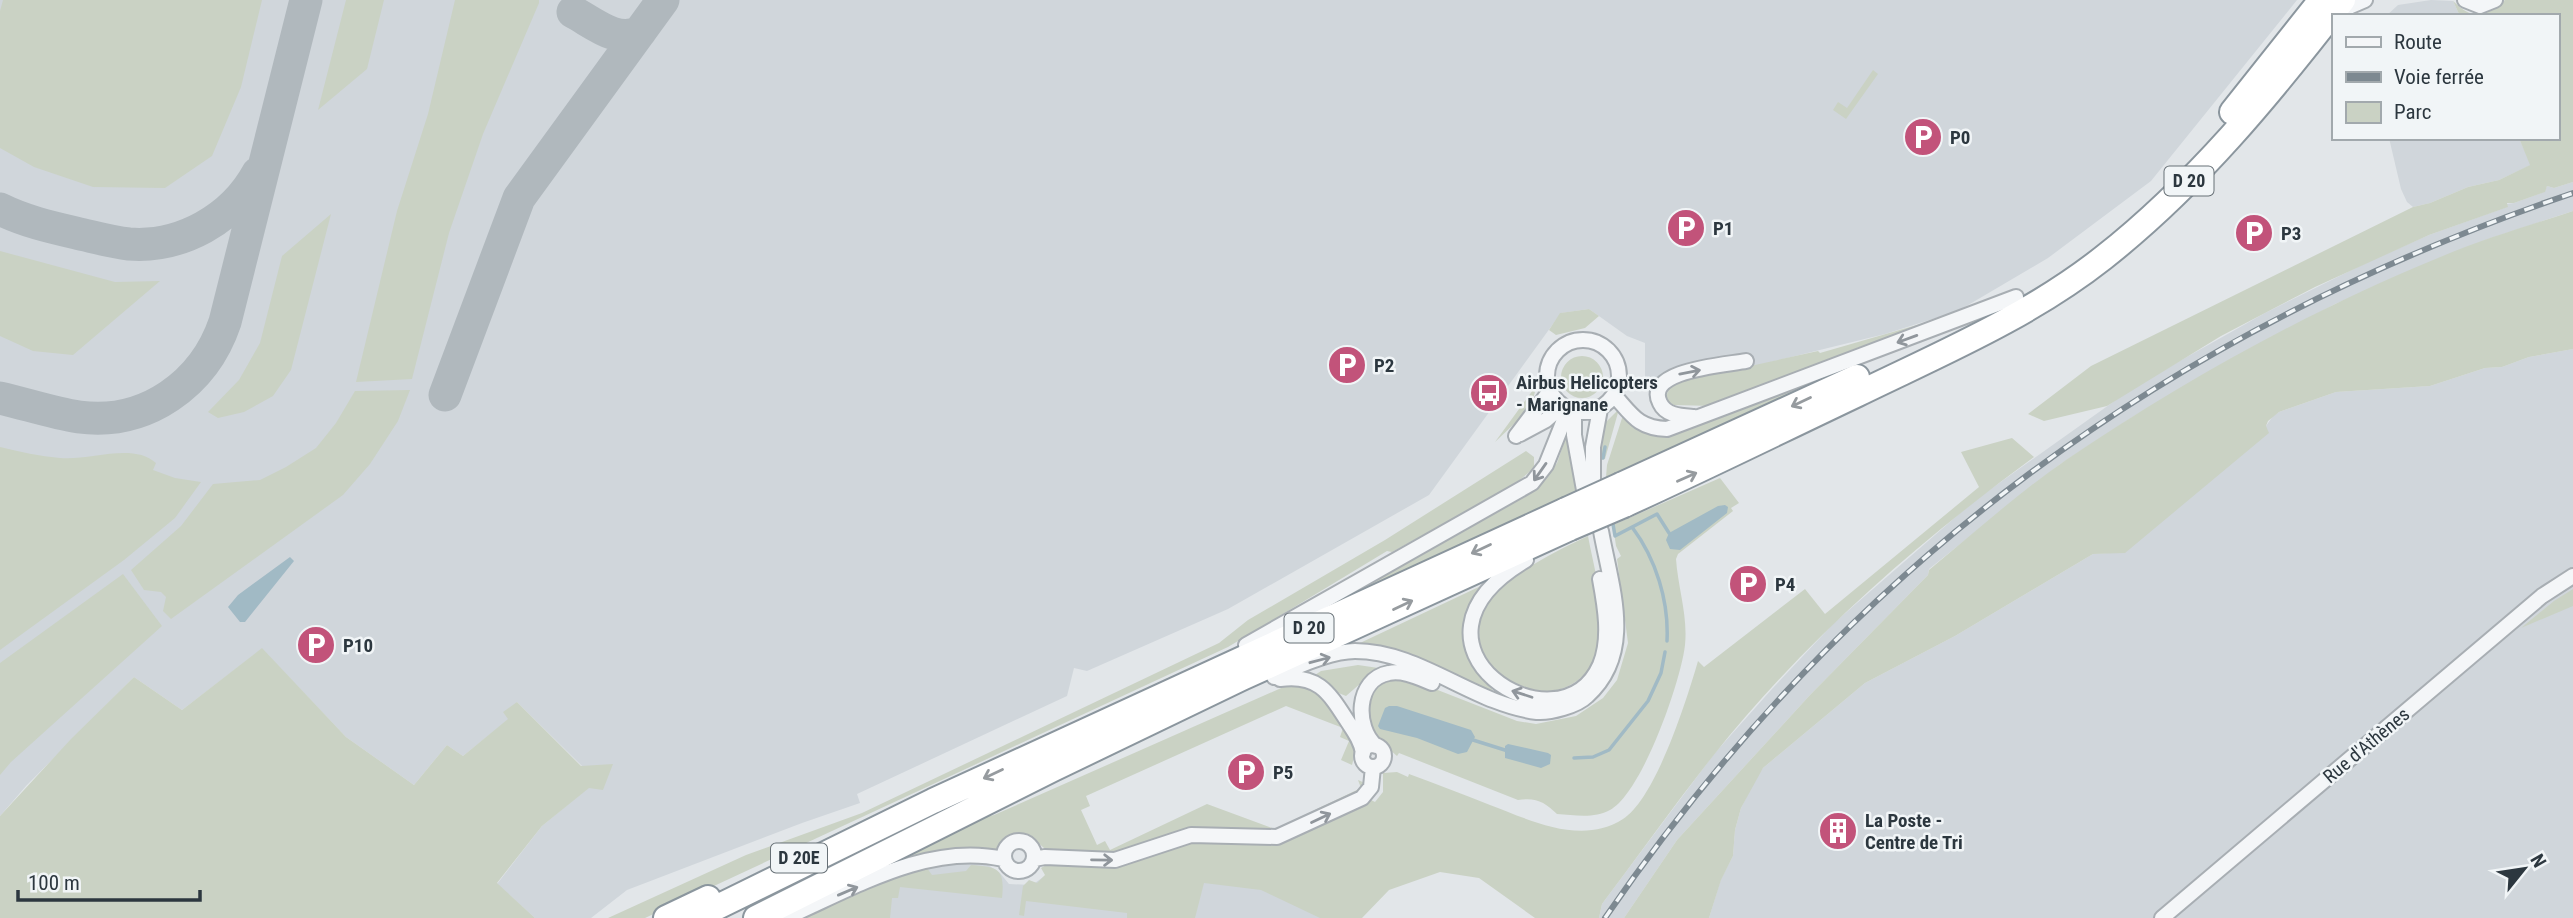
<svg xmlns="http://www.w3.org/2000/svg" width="2573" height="918" font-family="'Roboto Condensed',sans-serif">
<rect width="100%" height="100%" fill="#e2e6e9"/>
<path fill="#d0d6db" d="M0,0H2297L2151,181L2048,258L1958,311L1885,334L1746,368L1645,382V343L1627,336L1589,309L1561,313L1429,495L1228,609L1087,671L1074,668L1067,696L857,794L860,803L802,823L627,890L591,918H535L497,884L542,826L589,787L582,766L517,702L509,719L463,756L447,745L414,785L346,737L262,649L182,710L134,677L26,786L0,816Z
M2431,0L2453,1L2460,16H2386L2398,5Z
M2389,138H2519L2531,165L2499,180L2468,187L2430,203L2413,207L2407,202L2401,189Z
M2573,182V211L2488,239L2335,304L2230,360L2134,416L2059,465L1929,569L1928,575L1810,695L1677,840L1624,918H1599L1602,904L1714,754L1772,689L1834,623L1974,501L2137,385L2265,313L2370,261L2429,235L2507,207L2506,204L2514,203L2544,192L2547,186L2554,188Z
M2573,349V918H1709L1721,879L1733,856L1735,830L1741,808L1757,776L1763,768L1865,683L1955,636L2093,554L2125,552L2266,426L2273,416L2279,412L2336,392L2430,386L2485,368L2502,367L2529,357Z
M965,863L988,865L1000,873L1009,884L1032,885L1049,873L1263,881L1322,918H799L925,868Z"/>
<path fill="#cad2c4" d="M3,0H262L241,87L212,156L165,188L93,187L34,167L0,148V11Z
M346,0H384L367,69L318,110Z
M455,0H539V3L483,134L449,233L412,379L356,382L397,211L428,114Z
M2505,0H2573V182L2554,188L2547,186L2545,192L2514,203H2507L2508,207L2429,235L2315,287L2221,336L2107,406L2044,421L2028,414L2091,366L2413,207L2430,203L2468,187L2499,180L2530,165L2519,138H2557V16H2460L2453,1C2475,22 2484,17 2505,0Z
M1873,70L1878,74L1846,119L1833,110L1838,102L1847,108Z
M2573,211V349L2529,357L2502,367L2485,368L2430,386L2336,392L2279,412L2268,421L2266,426L2269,433L2125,553L2093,554L1955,636L1865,683L1763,768L1741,808L1735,830L1733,856L1721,880L1709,918H1624L1677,840L1810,695L1928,575L1929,570C1974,533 2018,493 2066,460C2182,382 2308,311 2438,258C2482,239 2528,226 2573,211Z
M331,214L291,370L273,396L244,412L218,418L208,412L239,380L260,343L282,256Z
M0,251L115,282L160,281L73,355L33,351L0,336Z
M1589,309L1599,316L1585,328L1556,335L1549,330L1560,313Z
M1948,316L1857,348L1712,406L1674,405L1669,402L1666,396L1671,385L1682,381L1818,351L1820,353Z
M1561 377a21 21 0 1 1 42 0a21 21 0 1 1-42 0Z
M1863,362L1621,472L1606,477L1607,465L1623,415C1637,431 1649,437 1671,434Z
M410,390L398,421L370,464L343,495L171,619L163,611L166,597L161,592L144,590L131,570L181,526L213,484L260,480L286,467L316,448L336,423L355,391Z
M1533,390L1535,392L1530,409L1495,442Z
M1619,409L1605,459L1601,460L1604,424Z
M2012,438L2034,457C1917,543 1803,642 1713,756C1675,804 1639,855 1602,904L1599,918H1535L1479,878L1440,872L1389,890L1362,918H1320L1261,890L1204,883L1195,918H1127V913L1026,901L1024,916L1019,915L1023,886L1029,880L1037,883L1045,875L1041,868L1046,865L1116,867L1194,842L1280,844L1371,800L1375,802L1383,792V773L1397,772L1408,777L1409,774C1436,784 1463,794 1490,805C1530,820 1581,846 1623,819C1656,798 1687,699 1698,661L1704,667L1805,589L1825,614L1979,487L1961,452Z
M1565,440H1569L1581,489L1337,604L1335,600L1536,490L1557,463Z
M0,447C20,452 40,456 60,458C89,461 133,442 156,463L153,470L175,478L201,482L175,518L124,560L0,650Z
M1526,451L1534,457V468L1514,485L1392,552L1387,551L1228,647L645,918H608L746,855L862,813L1219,643L1248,620L1385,540Z
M1720,478L1739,503L1731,508L1733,511L1678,554L1676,559C1678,588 1688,616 1685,645C1681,681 1642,793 1610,810C1594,819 1574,815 1557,814C1545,802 1536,797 1518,800L1399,753L1397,756L1371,733L1365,711L1374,685L1385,679L1407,678L1517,721L1536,724L1576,716L1603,698L1617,680L1628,643L1617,559L1621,556L1616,546L1613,525Z
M1588,536C1595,574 1610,620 1595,657C1583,688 1549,698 1520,689C1515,688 1509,686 1505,683C1477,662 1470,622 1493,593C1497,588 1504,584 1510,580C1535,562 1560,549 1588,536Z
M123,574L162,626L11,762L0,775V663Z
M1483,585C1464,611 1459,647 1479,674C1483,680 1490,685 1493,691L1395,653L1360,643Z
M2573,589V606L2521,628L2554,601Z
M262,648L346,737L414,785L447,745L463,756L508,719L503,712L517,702L581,766L613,764L603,790L589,788L542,826L497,883L535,918H0V816L71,739L134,677L182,710Z
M1358,665L1385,669L1369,676L1346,696L1336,692L1312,677L1321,671Z
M1297,681H1301L1332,703L1356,749L1352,765L1341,760L1349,741L1340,737L1343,728L1286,706L1086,796L1090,806L1081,810L1097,845L1105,841L1110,850L1207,804L1275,829L1361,788L1358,780L1365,783L1364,790L1277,833L1210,830L1117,855L1050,852C1042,848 1038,841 1031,837C1017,828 1002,838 997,852L902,862L894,860L982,818L994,815Z
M971,865C999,867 1005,869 1002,898L900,887L898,898H892L890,918H797L895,875L927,868L932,875L966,871Z"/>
<path fill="#a1bac5" d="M1725,505L1728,507L1727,513L1680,550L1670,549L1666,540L1669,533L1718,506Z
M290,557L294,561L245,622H240L228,607L238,595Z
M1389,706H1397L1471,730L1475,737L1467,752L1458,754L1417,738L1380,729L1378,726L1385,708Z
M1508,744L1548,753L1551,755L1550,764L1541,768L1505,758V746Z"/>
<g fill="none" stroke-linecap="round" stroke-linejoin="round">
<path stroke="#a1bac5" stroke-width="3.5" d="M1603,458L1605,447
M1613,524L1615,536L1657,514L1669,533
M1632,527C1656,559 1669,601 1667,641
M1473,740L1508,751
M1574,758L1593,757L1609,750L1648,701L1661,673L1665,652"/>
<path stroke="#b0b8bd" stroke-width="33" d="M573,12C594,23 617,44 640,32
M0,209C24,221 50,227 76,233C94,237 111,242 129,244C181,248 233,219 258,173
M445,395L519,198L663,0
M0,398C26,404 53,413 79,417C146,426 204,384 225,322L306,0"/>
<defs>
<path id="street" d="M2465,0L2480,6L2495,0
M2337,12L2365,0
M1547 376a36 36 0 1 1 72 0a36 36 0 1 1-72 0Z
M1614,395C1632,415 1638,428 1667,429L2016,297
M1574,412V435L1584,490
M1694,417C1682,416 1666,416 1660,403C1643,370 1726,365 1746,361
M1520,434L1546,420L1562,406
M1516,436L1550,391
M1593,486V447L1600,409
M1526,560C1382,645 1559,757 1600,665C1611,639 1605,606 1600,579
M1246,645L1532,483L1546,465L1568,410
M1274,677C1295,667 1332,651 1355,651C1420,651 1473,704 1537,712C1550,713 1577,706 1587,696C1636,652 1611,587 1601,531
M1280,679C1317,674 1328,691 1346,719C1353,730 1361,740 1363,753
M1362 756a11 11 0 1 1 22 0a11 11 0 1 1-22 0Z
M1376,746C1355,728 1355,679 1389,673C1403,670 1419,678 1432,683
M1004 856a15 15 0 1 1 30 0a15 15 0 1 1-30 0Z
M1034,859L1045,857L1115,860L1191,835L1277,837L1362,798L1371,787L1373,767
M785,918C852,889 928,842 1003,859
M2162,918L2542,596L2573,576"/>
<path id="highway" d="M2232,112L2321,0
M1621,485L1857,377
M1624,505C1703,469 1780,431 1858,394C1942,353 2028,317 2103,258C2196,185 2271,93 2343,0
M666,918L708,898
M695,918L933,801L1566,510
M756,918L1053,769L1242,678L1570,528"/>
</defs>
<use href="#street" stroke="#a8aeb3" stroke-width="18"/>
<use href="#highway" stroke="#8b969e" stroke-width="28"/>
<use href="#street" stroke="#f4f6f8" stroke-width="14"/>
<use href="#highway" stroke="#fff" stroke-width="24"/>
<defs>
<path id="rail" d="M1605,918C1848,564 2168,331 2573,193"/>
</defs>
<use href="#rail" stroke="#7d8991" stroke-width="6"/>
<use href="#rail" stroke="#f1f5f7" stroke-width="3.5" stroke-dasharray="10" stroke-linecap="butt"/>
<defs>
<path id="highway-bridge" d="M1566,510L1621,485
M1570,528L1624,505"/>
</defs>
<use href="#highway-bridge" stroke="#8b969e" stroke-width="28" stroke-linecap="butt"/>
<use href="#highway-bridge" stroke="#fff" stroke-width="24"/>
</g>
<defs><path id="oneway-shaft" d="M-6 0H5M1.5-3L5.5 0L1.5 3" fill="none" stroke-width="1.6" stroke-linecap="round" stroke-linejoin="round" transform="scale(1.75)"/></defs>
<g stroke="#90969c">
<use href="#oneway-shaft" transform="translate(1907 339) rotate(160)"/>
<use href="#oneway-shaft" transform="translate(1690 372) rotate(-11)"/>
<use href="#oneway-shaft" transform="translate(1540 472) rotate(125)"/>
<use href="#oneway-shaft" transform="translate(1320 660) rotate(-15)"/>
<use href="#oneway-shaft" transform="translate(1522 694) rotate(-162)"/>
<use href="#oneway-shaft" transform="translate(1321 818) rotate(-25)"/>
<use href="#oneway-shaft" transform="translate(1102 860) rotate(1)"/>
<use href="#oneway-shaft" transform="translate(848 891) rotate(-23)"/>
</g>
<g stroke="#969b9f">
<use href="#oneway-shaft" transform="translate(1801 402) rotate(155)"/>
<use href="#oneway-shaft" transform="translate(1687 477) rotate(-24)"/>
<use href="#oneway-shaft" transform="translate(1481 549) rotate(155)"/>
<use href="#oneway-shaft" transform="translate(1403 605) rotate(-25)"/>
<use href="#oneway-shaft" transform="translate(993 774) rotate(155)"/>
</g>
<defs>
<symbol id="parking-disc" viewBox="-11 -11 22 22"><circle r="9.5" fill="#c2537a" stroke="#f1f5f7"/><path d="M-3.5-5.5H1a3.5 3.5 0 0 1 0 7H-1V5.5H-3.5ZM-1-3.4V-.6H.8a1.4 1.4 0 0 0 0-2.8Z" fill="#fff"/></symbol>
<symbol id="bus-disc" viewBox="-11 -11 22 22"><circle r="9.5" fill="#c2537a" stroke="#f1f5f7"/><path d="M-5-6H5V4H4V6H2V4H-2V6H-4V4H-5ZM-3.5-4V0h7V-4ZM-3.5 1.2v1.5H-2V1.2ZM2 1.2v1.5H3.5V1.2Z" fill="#fff"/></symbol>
<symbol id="building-disc" viewBox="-11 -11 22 22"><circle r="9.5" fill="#c2537a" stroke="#f1f5f7"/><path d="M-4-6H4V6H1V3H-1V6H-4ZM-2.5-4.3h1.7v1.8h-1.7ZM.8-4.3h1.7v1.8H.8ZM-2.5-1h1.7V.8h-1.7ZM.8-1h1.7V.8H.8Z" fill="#fff"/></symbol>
</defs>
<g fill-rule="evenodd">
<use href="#parking-disc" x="1901" y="115" width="44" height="44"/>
<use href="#parking-disc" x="1664" y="206" width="44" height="44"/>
<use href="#parking-disc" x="2232" y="211" width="44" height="44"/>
<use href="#parking-disc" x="1325" y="343" width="44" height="44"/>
<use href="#bus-disc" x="1467" y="371" width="44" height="44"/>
<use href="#parking-disc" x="1726" y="562" width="44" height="44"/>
<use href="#parking-disc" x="294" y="623" width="44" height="44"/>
<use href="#parking-disc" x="1224" y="750" width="44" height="44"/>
<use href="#building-disc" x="1816" y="809" width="44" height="44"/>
</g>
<g text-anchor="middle" stroke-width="5" stroke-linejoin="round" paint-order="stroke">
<g fill="#f1f5f7" stroke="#677076" stroke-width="2">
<rect x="2164.5" y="166.5" width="49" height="29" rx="5"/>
<rect x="1284.5" y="613.5" width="49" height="29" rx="5"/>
<rect x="771" y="843.5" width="56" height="29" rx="5"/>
</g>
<g font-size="18" font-weight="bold" fill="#2c373f">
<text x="2189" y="187">D 20</text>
<text x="1309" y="634">D 20</text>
<text x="799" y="864">D 20E</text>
</g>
<g font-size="19" font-weight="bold" fill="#2c373f" stroke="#f1f5f7" text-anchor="start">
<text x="1950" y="144">P0</text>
<text x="1713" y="235">P1</text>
<text x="2281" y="240">P3</text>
<text x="1374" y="372">P2</text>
<text x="1516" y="389">Airbus Helicopters<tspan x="1516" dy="22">- Marignane</tspan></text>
<text x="1775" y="591">P4</text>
<text x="343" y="652">P10</text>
<text x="1273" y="779">P5</text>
<text x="1865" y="827">La Poste -<tspan x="1865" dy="22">Centre de Tri</tspan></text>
</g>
<g font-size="19" fill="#2c373f" stroke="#f1f5f7">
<text transform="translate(2366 745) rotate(-40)" y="7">Rue d'Athènes</text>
</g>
</g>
<rect x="2332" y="14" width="228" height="126" fill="#f1f5f7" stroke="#a2a9ad" stroke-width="2"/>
<rect x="2346" y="37" width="35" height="10" fill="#f4f6f8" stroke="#a2a9ad" stroke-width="2"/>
<text x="2394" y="49" font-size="21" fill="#2c373f">Route</text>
<rect x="2346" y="72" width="35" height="10" fill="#7d8991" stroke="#a2a9ad" stroke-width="2"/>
<text x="2394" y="84" font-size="21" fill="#2c373f">Voie ferrée</text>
<rect x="2346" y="102" width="35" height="21" fill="#cad2c4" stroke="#a2a9ad" stroke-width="2"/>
<text x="2394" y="119" font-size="21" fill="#2c373f">Parc</text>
<g transform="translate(2524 869) rotate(60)" stroke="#f1f5f7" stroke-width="5" paint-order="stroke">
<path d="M0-5L12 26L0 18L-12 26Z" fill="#2c373f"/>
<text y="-10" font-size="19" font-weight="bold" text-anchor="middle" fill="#2c373f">N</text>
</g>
<path d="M18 890v10h182v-10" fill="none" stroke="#2c373f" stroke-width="3.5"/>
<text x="28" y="890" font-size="21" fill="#2c373f" stroke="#f1f5f7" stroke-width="5" paint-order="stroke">100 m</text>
</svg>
